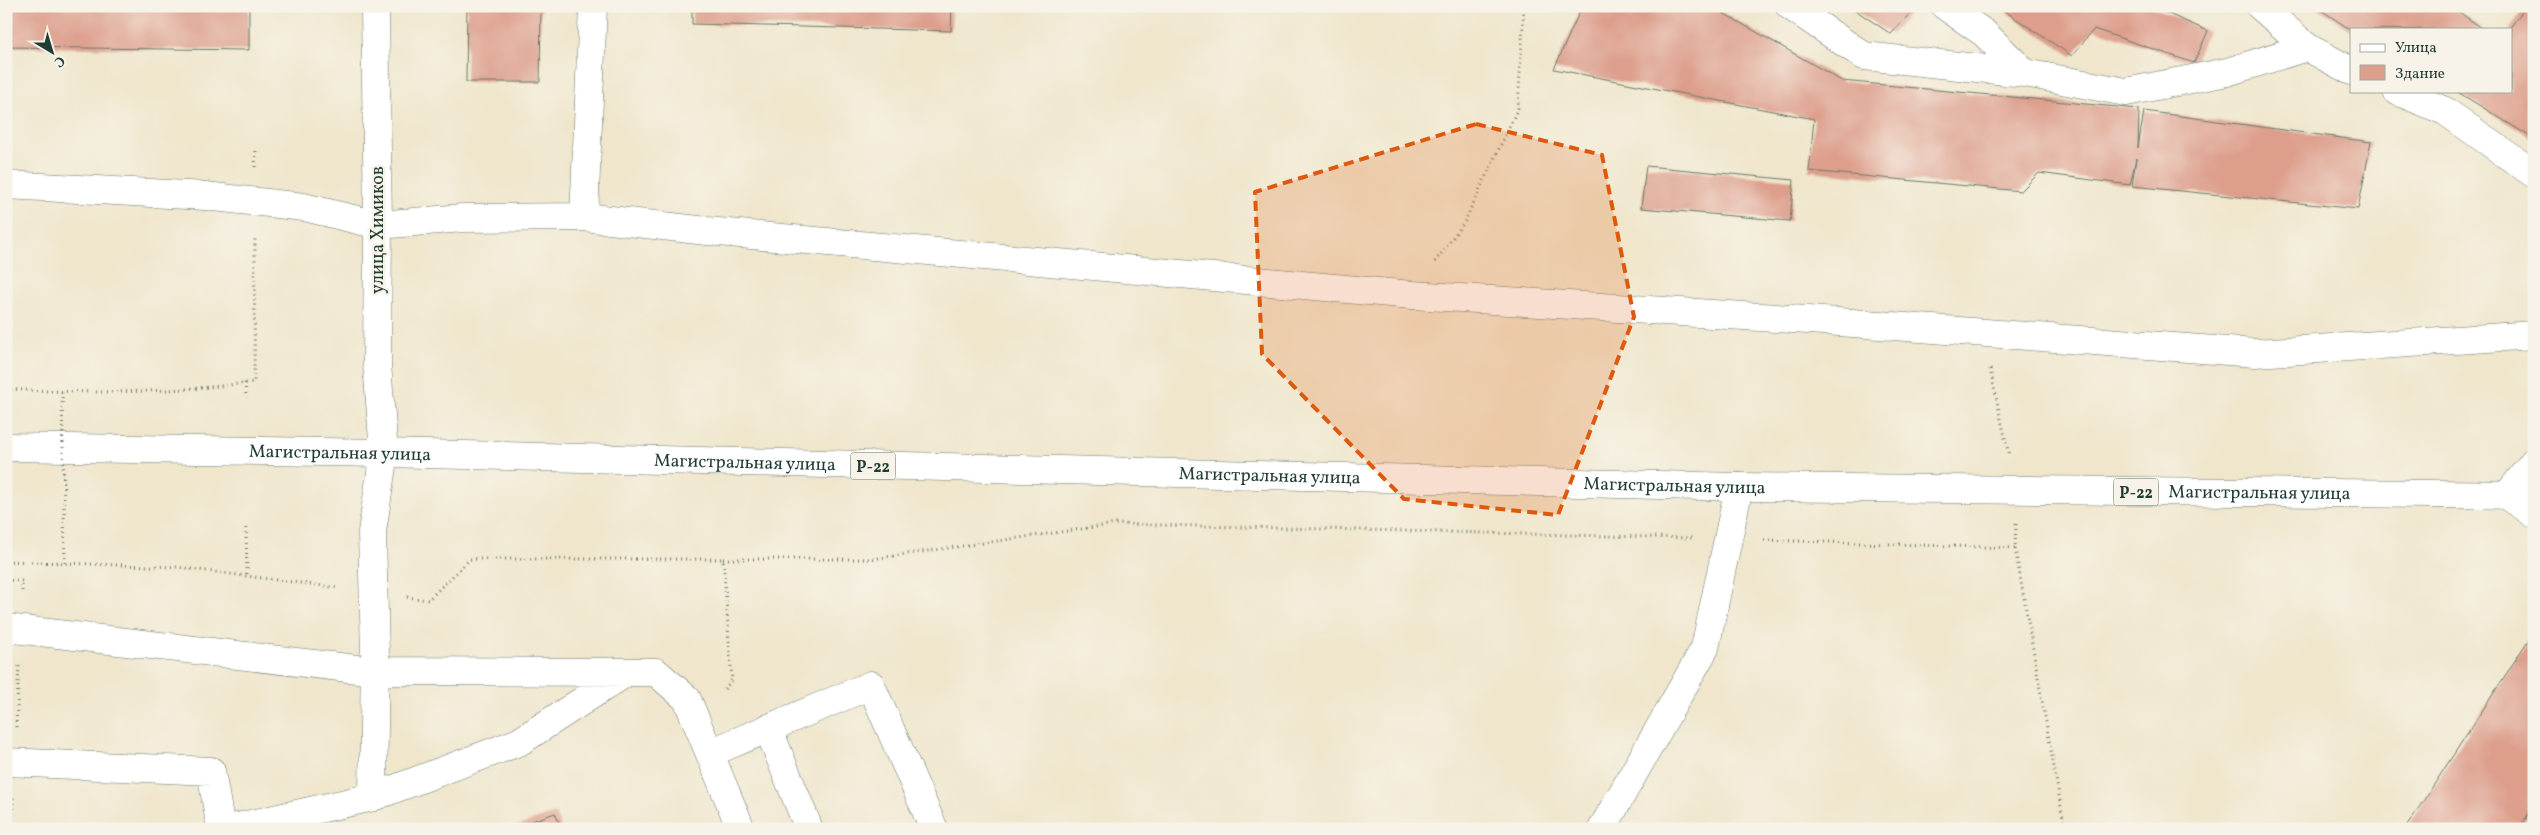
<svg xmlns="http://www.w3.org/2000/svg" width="2540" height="835" font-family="Vollkorn,serif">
<rect width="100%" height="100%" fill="#f7f3e8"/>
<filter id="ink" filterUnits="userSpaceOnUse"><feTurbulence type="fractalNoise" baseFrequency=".02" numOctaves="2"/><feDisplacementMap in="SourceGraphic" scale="10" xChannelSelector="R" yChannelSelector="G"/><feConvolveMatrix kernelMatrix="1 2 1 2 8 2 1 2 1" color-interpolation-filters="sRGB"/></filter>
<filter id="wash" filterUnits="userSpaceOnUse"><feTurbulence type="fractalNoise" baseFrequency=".0096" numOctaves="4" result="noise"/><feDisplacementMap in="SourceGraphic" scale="20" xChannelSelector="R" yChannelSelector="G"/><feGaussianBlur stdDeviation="1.12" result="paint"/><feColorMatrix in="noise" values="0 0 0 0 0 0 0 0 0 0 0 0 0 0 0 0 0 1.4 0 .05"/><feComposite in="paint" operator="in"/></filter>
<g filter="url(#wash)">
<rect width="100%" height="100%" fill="#efe6cc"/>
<g id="blocks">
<path fill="#dd9f8c" d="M6,6H249V50L6,47Z
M467,6H541L540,82H466Z
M692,6H952L951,31L692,24Z
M1582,6H1711L1842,81L2139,109L2138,148L2144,111L2371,142L2358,209L2132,186L2136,158L2130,185L2039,173L2021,191L1809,171L1814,119L1554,69Z
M1849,6H1915L1916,7L1891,34Z
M1997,6H2150L2208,31L2194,63L2094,29L2072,56Z
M2315,6H2451L2483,29L2351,30Z
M2526,6H2534V139L2456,91H2511V29H2509Z
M1646,166L1794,180L1790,221L1641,208Z
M2529,639L2534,642V805L2519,829H2405Z
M555,813L562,829H512V828Z"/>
</g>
</g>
<g filter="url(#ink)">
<use href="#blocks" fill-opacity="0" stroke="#687869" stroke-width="1"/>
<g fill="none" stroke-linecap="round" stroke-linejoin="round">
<defs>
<path id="minor" d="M1790,6L1864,56L2025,73L2126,92L2227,72L2307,47
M1945,6L1984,33L2025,73
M2260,6L2307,47L2351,71
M2397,91L2445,111L2534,174
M6,185L205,196L304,207L378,225L463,218L584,217L707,231L1412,295L1839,322L2255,353L2534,335
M584,217L593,6
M2507,496L2534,514
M6,628L374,671L656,672L687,699L741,829
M768,728L809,829
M710,753L871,685L934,829
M6,762L211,771L221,829
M373,797L519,742L627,672
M229,829L373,797L375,655L372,532L384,453L377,364L378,225L375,6
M1602,829L1705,648L1739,487"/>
<path id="major" d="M2507,496L2534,461"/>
<g id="highway">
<path id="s1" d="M6,447L384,453L1739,487L2534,495"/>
</g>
</defs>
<use href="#minor" stroke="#687869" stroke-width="29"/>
<use href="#major" stroke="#687869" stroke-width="29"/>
<use href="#highway" stroke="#687869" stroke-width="29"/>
<path stroke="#687869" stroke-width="3" stroke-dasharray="1 4" stroke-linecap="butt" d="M255,167L256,150
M1435,262L1465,221L1518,108L1524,6
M1990,369L2009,456
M245,383L246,398
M6,389C89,394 172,393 254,382L255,236
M2016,524L2015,548L2065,829
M246,528L247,576
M1764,540L2015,548
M723,559H872L1116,524L1692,538
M6,561L176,567L339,588
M6,580L22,581V594
M407,597L428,600L470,559H723L732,680L722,692
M16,727L19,666
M12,829L13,798"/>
<use href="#minor" stroke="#fff" stroke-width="28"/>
<use href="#major" stroke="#fff" stroke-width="28"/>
<use href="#highway" stroke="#fff" stroke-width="28"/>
<path stroke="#687869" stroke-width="3" stroke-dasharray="1 4" stroke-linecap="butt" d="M62,392L65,564"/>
</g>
</g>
<path fill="#de580e" fill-opacity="0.2" stroke="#de580e" stroke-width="4" stroke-dasharray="10 6" stroke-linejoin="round" d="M1476,124L1602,155L1634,317L1558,515L1404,499L1262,354L1255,192Z"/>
<g text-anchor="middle" stroke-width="5" stroke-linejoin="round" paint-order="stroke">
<g fill="#f7f3e8" stroke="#60746a" stroke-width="1">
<rect x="850.5" y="452.5" width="45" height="27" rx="4"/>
<rect x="2113.5" y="478.5" width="45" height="27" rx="4"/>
</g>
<g font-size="16" font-weight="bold" fill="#1f3d34">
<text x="873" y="472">Р-22</text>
<text x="2136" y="498">Р-22</text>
</g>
<g font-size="18" fill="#1f3d34" stroke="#f7f3e8">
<text transform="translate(377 230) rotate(-90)" y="6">улица Химиков</text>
<text dy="6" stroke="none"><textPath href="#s1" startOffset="334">Магистральная улица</textPath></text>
<text dy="6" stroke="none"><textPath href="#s1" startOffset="739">Магистральная улица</textPath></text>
<text dy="6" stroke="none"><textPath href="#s1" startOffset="1264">Магистральная улица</textPath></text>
<text dy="6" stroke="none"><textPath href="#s1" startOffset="1669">Магистральная улица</textPath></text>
<text dy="6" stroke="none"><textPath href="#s1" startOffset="2254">Магистральная улица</textPath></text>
</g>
</g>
<rect width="2540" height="835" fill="none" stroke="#f7f3e8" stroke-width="25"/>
<rect x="2350" y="28" width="162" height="65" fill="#f7f3e8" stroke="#a1aaa0"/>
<rect x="2360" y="44" width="25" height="8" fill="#ffffff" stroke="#a1aaa0"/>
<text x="2395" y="52" font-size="15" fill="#1f3d34">Улица</text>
<rect x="2360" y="65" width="25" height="15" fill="#dd9f8c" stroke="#a1aaa0"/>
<text x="2395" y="78" font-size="15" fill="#1f3d34">Здание</text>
<g transform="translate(52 52) rotate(142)" stroke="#f7f3e8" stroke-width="4" paint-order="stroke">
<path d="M0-4L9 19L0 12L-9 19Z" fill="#1f3d34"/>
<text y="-8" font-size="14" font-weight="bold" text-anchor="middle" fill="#1f3d34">С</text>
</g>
</svg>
